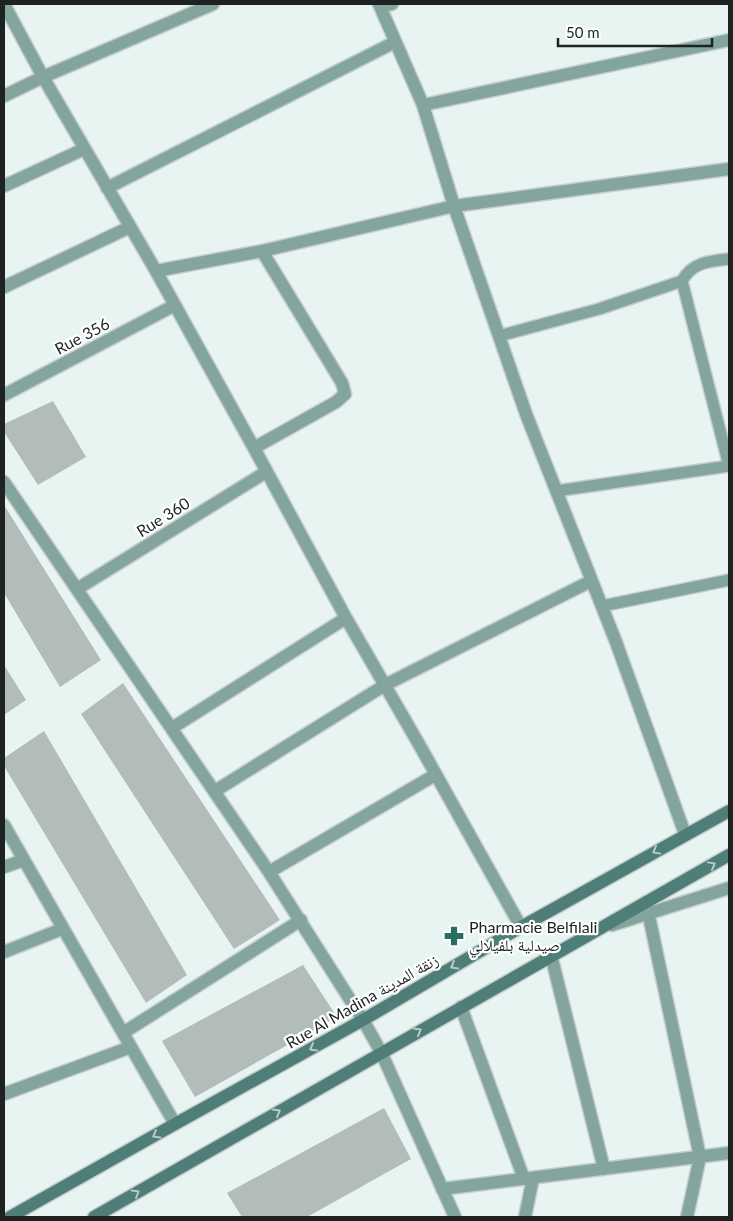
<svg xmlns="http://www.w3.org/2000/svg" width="733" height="1221" font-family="Lato,'Noto Naskh Arabic',sans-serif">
<rect width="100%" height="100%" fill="#e8f4f1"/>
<path fill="#b2bdbb" d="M53,401L86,457L38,485L4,432V424Z
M4,505L101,660L60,687L4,593Z
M4,665L26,700L4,715Z
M123,683L280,920L234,949L81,714Z
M44,731L187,975L146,1003L4,766V758Z
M303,965L337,1017L195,1097L162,1041Z
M384,1108L411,1159L307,1217H242L227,1193Z"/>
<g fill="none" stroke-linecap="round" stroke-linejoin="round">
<defs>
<path id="service" d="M682,281C692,262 710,261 729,259
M499,336L599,309L682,281L729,466
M556,491L729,466
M602,606L729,580"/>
<path id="minor" d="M4,4L43,77L156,271L254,448L346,618L420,746L521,927
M379,4L423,105L454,206L526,414L616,642L685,834
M380,6L392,4
M4,96L43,77L213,4
M423,105L729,40
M4,186L84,149
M107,188L395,42
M156,271L262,251L454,206L729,169
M4,287L130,227
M4,395L175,305
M254,448L336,402L345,394L342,383L262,251
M4,482L269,872L363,1020L381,1052L455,1217
M77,589L266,472
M172,728L346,618
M215,791L385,685L591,581
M4,825L175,1124
M4,867L24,860
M269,872L435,775
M646,902L700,1157L687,1217
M612,925L729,888
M4,952L62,929
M551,955L604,1169
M461,1007L524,1179
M123,1033L301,920
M4,1094L131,1047
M442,1189L729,1153
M525,1217L533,1178"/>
<path id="secondary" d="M10,1217L175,1124L363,1020L521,927L729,811
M94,1217L729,855"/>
</defs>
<use href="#service" stroke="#c4cecc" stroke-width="14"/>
<use href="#minor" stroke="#c4cecc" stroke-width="15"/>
<use href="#secondary" stroke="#c4cecc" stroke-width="15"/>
<use href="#service" stroke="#84a49e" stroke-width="11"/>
<use href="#minor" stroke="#84a49e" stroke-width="12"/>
<use href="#secondary" stroke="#4e7e77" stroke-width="12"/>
</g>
<defs><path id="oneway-chevron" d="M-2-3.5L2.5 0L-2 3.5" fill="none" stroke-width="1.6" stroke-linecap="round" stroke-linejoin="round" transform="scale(1.25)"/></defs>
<g stroke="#b6cbc8">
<use href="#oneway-chevron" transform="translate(656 851) rotate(151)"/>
<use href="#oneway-chevron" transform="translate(712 865) rotate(-29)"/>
<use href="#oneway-chevron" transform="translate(454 966) rotate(149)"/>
<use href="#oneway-chevron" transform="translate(418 1031) rotate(-30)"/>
<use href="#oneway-chevron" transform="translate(313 1048) rotate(151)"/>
<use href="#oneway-chevron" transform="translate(277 1112) rotate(-30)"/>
<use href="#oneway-chevron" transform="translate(156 1135) rotate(150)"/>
<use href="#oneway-chevron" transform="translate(136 1193) rotate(-30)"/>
</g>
<defs>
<symbol id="pharmacy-bare" viewBox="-9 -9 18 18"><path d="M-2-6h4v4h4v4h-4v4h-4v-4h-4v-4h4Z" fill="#276f65" stroke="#fcfffe" stroke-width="2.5" paint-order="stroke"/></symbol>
</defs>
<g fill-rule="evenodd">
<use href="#pharmacy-bare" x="440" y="922" width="28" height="28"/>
</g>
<g text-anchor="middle" stroke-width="4.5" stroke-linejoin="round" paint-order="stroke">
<g font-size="16" fill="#1e2221" stroke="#fcfffe">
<text transform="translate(82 336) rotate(-28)" y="6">Rue 356</text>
<text transform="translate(163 517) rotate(-32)" y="6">Rue 360</text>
<text transform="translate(362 1001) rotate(-30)" y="6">Rue Al Madina زنقة المدينة</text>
</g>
<g font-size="16" fill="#1e2221" stroke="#fcfffe" text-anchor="start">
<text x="469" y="933">Pharmacie Belfilali<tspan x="469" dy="18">صيدلية بلفيلالي</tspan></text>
</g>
</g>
<rect width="733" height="1221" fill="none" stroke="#1e2221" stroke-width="10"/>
<path d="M558 38v8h154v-8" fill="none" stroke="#1e2221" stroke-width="2.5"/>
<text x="566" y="38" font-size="15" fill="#1e2221" stroke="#fcfffe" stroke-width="4" paint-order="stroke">50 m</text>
</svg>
